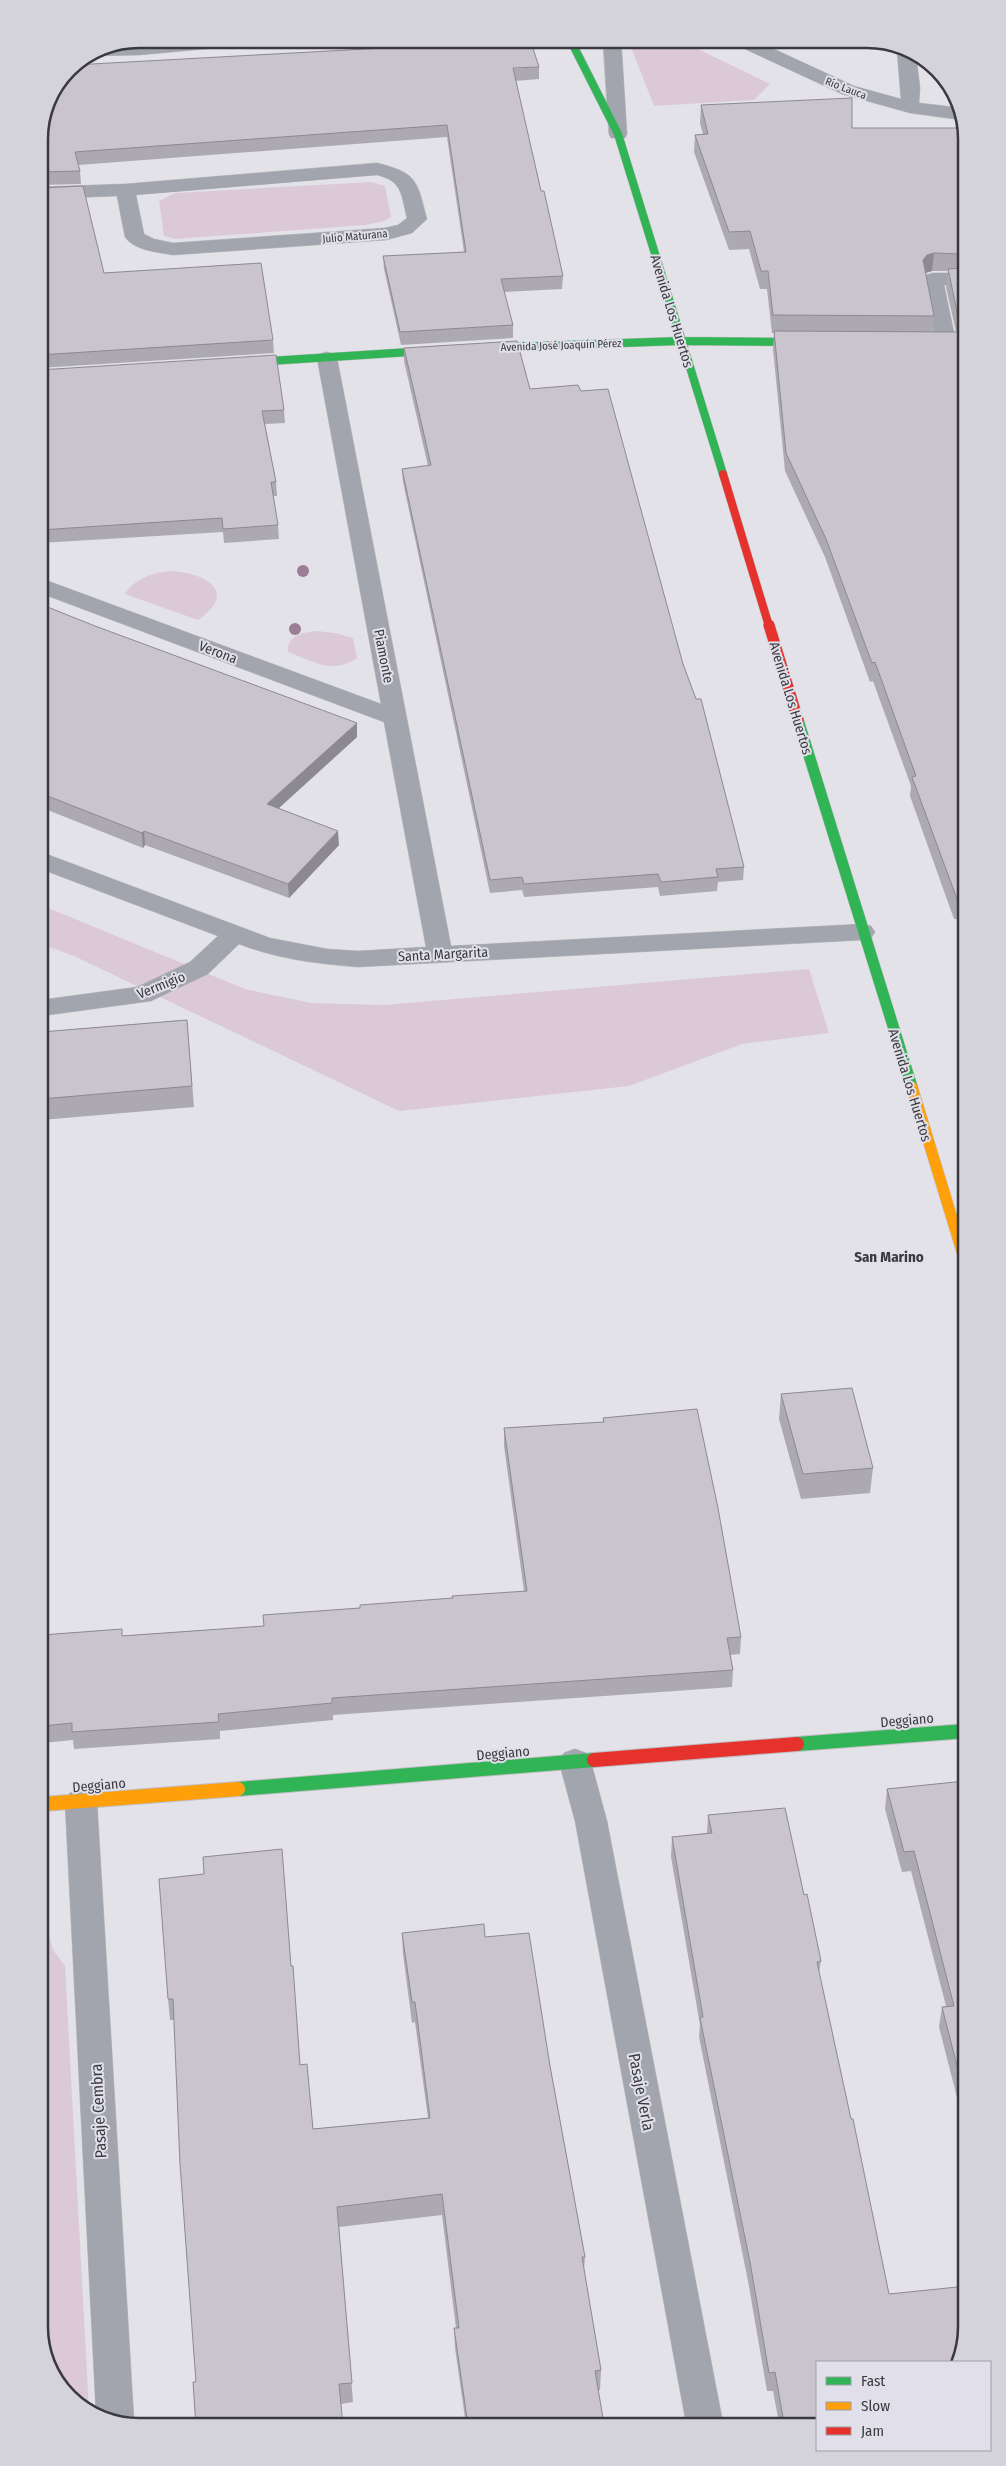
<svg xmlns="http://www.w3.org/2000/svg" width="1006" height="2466" font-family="'Fira Sans Condensed',sans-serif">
<rect width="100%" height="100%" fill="#e3e2e8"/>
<path fill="#dcc9d8" d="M631,39H677L770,84L754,100L654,106L629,42Z
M372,182L385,186L391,217L385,221L365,225L175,239L164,236L159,201L175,193Z
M169,571C202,572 241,590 198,620L125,594C136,578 150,574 169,571Z
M317,631L335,633L353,638L357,658C334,675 312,661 288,652C286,635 304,632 317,631Z
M41,905L245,989L311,1003L384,1005L809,969L829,1033L742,1044L629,1086L399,1111L74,956L41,944Z
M43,1915L53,1950L65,1966L89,2411L78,2406L44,2359Z"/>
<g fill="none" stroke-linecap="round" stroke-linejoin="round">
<defs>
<path id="street" d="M203,39H269L266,43L260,44L139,55L86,56L101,46Z
M603,39H621L627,134L625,138H611L609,134Z
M729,39H752L854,86L901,99L897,51L899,48L916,55L920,88L919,103L962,108V120L910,113L842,94L732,43Z
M377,163C418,173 417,181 427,219L412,233L386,240L173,255C158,252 135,251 125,237L117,196L39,199V187L125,184ZM377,175C403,181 401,195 407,218L398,225L385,228L173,243L154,239L144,234L136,195Z
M933,273H962V285H944L956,342L953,346L946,348L939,346L936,342L923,279L926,275Z
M327,352L334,354L337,358L451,946L862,924L871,926L875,932L871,938L862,940L358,967C318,964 277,959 239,944L208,974L151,1001L41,1016V1000L137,987L190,962L218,936L41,869V852L270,938L327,949L358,951L426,947L384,722L40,593V578L381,704L317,358L320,354Z
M575,1749L586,1753L591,1762L607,1821L723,2423H686L575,1821L559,1762L564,1753Z
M81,1789L92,1793L97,1802L134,2421L131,2427L96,2413L65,1802L70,1793Z"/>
<path id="fast-far2" d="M570,39L618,134L723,474
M482,348L680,341L811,342
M240,363L441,350"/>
<path id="fast-far1" d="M798,720L912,1087"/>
<path id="fast" d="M797,1744L966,1731
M238,1789L594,1760"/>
<path id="slow-far1" d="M912,1087L965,1261"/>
<path id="slow" d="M43,1804L238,1789"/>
<path id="jam-far2" d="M723,474L769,626"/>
<path id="jam-far1" d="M769,625L798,720"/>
<path id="jam" d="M594,1760L797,1744"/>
</defs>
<use href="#street" stroke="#bfbec2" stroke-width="1"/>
<use href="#fast-far2" stroke="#bfbec2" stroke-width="9"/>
<use href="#fast-far1" stroke="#bfbec2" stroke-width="12"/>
<use href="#fast" stroke="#bfbec2" stroke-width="16"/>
<use href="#slow-far1" stroke="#bfbec2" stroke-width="12"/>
<use href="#slow" stroke="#bfbec2" stroke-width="16"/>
<use href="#jam-far2" stroke="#bfbec2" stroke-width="9"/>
<use href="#jam-far1" stroke="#bfbec2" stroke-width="12"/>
<use href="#jam" stroke="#bfbec2" stroke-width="16"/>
<use href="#street" fill="#a2a4ae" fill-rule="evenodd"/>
<use href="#fast-far2" stroke="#30b455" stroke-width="8"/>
<use href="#fast-far1" stroke="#30b455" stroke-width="11"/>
<use href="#fast" stroke="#30b455" stroke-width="14"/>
<use href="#slow-far1" stroke="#ff9f0a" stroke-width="11"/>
<use href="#slow" stroke="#ff9f0a" stroke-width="14"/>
<use href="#jam-far2" stroke="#e5322d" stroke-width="8"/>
<use href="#jam-far1" stroke="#e5322d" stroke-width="11"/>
<use href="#jam" stroke="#e5322d" stroke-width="14"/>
</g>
<g fill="#9b7e95">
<circle cx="303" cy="571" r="6"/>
<circle cx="295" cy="629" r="6"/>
</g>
<path fill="#ada9b1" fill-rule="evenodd" d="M539,67V79L515,81L541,191L563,276L562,289L504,292L513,325V338L401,345L384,269L383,256L464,252L447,137L78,165L80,171L81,184L39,185V132L46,100Z
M701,105L852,128H962L964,937L957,919H954L910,796L911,786L873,681L870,682L825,557L785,471L773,349L774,333H772L767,289H760L749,249L729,250L694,152L695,135L703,134L700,123ZM932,271H948L946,287L956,332H933L934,316L926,273Z
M39,188L104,273L273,340L274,353L39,368Z
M404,348L530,389L683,664L744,867L743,880L718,882L717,891L660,896L658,887L524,897L522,890L490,893L403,482L402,469L428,466L404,361Z
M39,370L284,410L285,423L265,424L276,482L277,496H273L278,525L279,539L224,543L223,532L40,543Z
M40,604L357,737L279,808L339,845L289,898L145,845L143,848L40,807Z
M187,1020L194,1107L41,1120V1032Z
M781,1394L873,1468L870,1493L801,1499L779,1419Z
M603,1418L741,1637L740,1654L730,1655L733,1670L732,1687L333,1715V1720L220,1731V1739L74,1749L73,1740L43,1743L42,1635L122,1629V1636L264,1626L360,1608L524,1591L504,1446V1428L603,1422Z
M966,1785L967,2123L965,2116L962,2117L939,2027L942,2007L946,2006L911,1871L902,1872L885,1809L887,1789Z
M708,1815L804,1895L821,1961L819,1972L817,2423H779L773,2391H767L748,2281L699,2037L700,2025L671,1857L672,1837L707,1833Z
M402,1933L485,1937L550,2066L585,2257L584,2269L601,2370L600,2390H598L604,2424L466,2425L455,2348L454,2328H456L442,2215L339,2227L353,2402L341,2404L196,2382L174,2020H170L168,1999L291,1966L300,2065L313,2129L428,2118L415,2022L412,2023L403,1954Z"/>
<path fill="#8d8990" d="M934,253L932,271L925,273L923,260L927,255Z
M357,723V737L268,818L267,804Z
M144,831L145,845L143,848L142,833Z
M338,831L339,845L289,898L288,884Z"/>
<path fill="#c9c4ce" stroke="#8d8990" d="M439,39H530L539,67L513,68L541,191H544L563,276L501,279L513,325L400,332L383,256L466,252L447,125L75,152L80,171L39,172V132L46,100L68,68L73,65L439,45Z
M852,98V128H962V254L934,253L927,255L923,260L934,316L773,315L768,271H761L750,231L729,232L695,135L708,134L701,105Z
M83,186L104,273L261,263L273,340L39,355V188Z
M962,268L963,317L958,316L948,269Z
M774,331L963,332L964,911L959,899H957L912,777L916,776L875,662L872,663L826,539L786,453Z
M517,341L530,389L578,385L581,391L608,389L683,664L696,699H701L744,867L716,869L718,877L661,882L658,874L524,884L522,877L490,880L402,469L431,465L404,348Z
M276,355L284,410L262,411L276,482H271L278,525L223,529L222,518L40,530L39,370Z
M40,604L95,626L357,723L267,804L338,831L288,884L144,831L142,833L40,793Z
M187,1020L192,1086L41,1099V1032Z
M852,1388L873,1468L803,1474L781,1394Z
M697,1409L718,1508L741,1637L727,1638L733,1670L332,1698V1703L218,1714L219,1722L72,1732V1723L43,1726L42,1635L122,1629V1636L264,1626L263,1615L360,1608V1605L453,1598L452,1596L527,1591L504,1428L604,1422L603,1418Z
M965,1781L966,1785L967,2097H965L942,2007L954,2006L914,1851L904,1852L887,1789Z
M785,1808L804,1895L807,1894L821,1961L817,1962L851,2119H853L889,2294L967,2286V2328L956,2362H817V2423H784L775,2372L769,2373L750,2262L700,2018L703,2017L672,1837L712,1833L708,1815Z
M282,1849L291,1966H293L300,2065L307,2064L313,2129L430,2118L415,2002H412L402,1933L484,1924L485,1937L529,1933L550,2066L585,2257H582L601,2370L595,2371L604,2424L468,2425L454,2328H459L442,2194L337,2207L352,2383L339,2384L343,2426L196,2427L193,2382H196L180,2164L173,1999H168L159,1879L204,1874L203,1857Z"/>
<g text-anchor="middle" stroke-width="4" stroke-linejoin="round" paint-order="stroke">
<g font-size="11" fill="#3a393d" stroke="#e1e0ea">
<text transform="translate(846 88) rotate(21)" y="4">Río Lauca</text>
<text transform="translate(355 236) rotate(-5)" y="4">Julio Maturana</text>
<text transform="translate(561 345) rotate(-2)" y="4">Avenida José Joaquín Pérez</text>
</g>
<g font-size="14" fill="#3a393d" stroke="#e1e0ea">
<text transform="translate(672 311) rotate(73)" y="5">Avenida Los Huertos</text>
<text transform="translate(218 652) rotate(21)" y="5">Verona</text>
<text transform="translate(384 656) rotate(79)" y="5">Piamonte</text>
<text transform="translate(791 698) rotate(73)" y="5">Avenida Los Huertos</text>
<text transform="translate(443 954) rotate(-3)" y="5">Santa Margarita</text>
<text transform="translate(161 985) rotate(-22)" y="5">Vermigio</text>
<text transform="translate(910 1085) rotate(73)" y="5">Avenida Los Huertos</text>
<text transform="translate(907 1720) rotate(-5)" y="5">Deggiano</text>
<text transform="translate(503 1753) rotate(-5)" y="5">Deggiano</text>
<text transform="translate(99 1785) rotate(-5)" y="5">Deggiano</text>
</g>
<g font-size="15" font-weight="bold" fill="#3a393d" stroke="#e1e0ea">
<text x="889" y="1262">San Marino</text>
</g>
<g font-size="16" fill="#3a393d" stroke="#e1e0ea">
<text transform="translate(642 2092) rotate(79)" y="6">Pasaje Verla</text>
<text transform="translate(98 2111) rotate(-93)" y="6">Pasaje Cembra</text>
</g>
</g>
<path d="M0 0H1006V2466H0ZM139 48H867A91 91 0 0 1 958 139V2327A91 91 0 0 1 867 2418H139A91 91 0 0 1 48 2327V139A91 91 0 0 1 139 48Z" fill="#d4d3dc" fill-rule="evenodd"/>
<path fill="none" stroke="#3a393d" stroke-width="2.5" d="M139 48H867A91 91 0 0 1 958 139V2327A91 91 0 0 1 867 2418H139A91 91 0 0 1 48 2327V139A91 91 0 0 1 139 48Z"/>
<rect x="816" y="2361" width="175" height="90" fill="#e1e0ea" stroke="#9e9da5"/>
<rect x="826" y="2377" width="25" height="8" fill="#30b455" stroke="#9e9da5"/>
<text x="861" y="2386" font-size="15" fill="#3a393d">Fast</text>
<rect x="826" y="2402" width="25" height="8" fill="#ff9f0a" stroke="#9e9da5"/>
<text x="861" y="2411" font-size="15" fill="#3a393d">Slow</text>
<rect x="826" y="2427" width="25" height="8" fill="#e5322d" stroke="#9e9da5"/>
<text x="861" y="2436" font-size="15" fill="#3a393d">Jam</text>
</svg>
